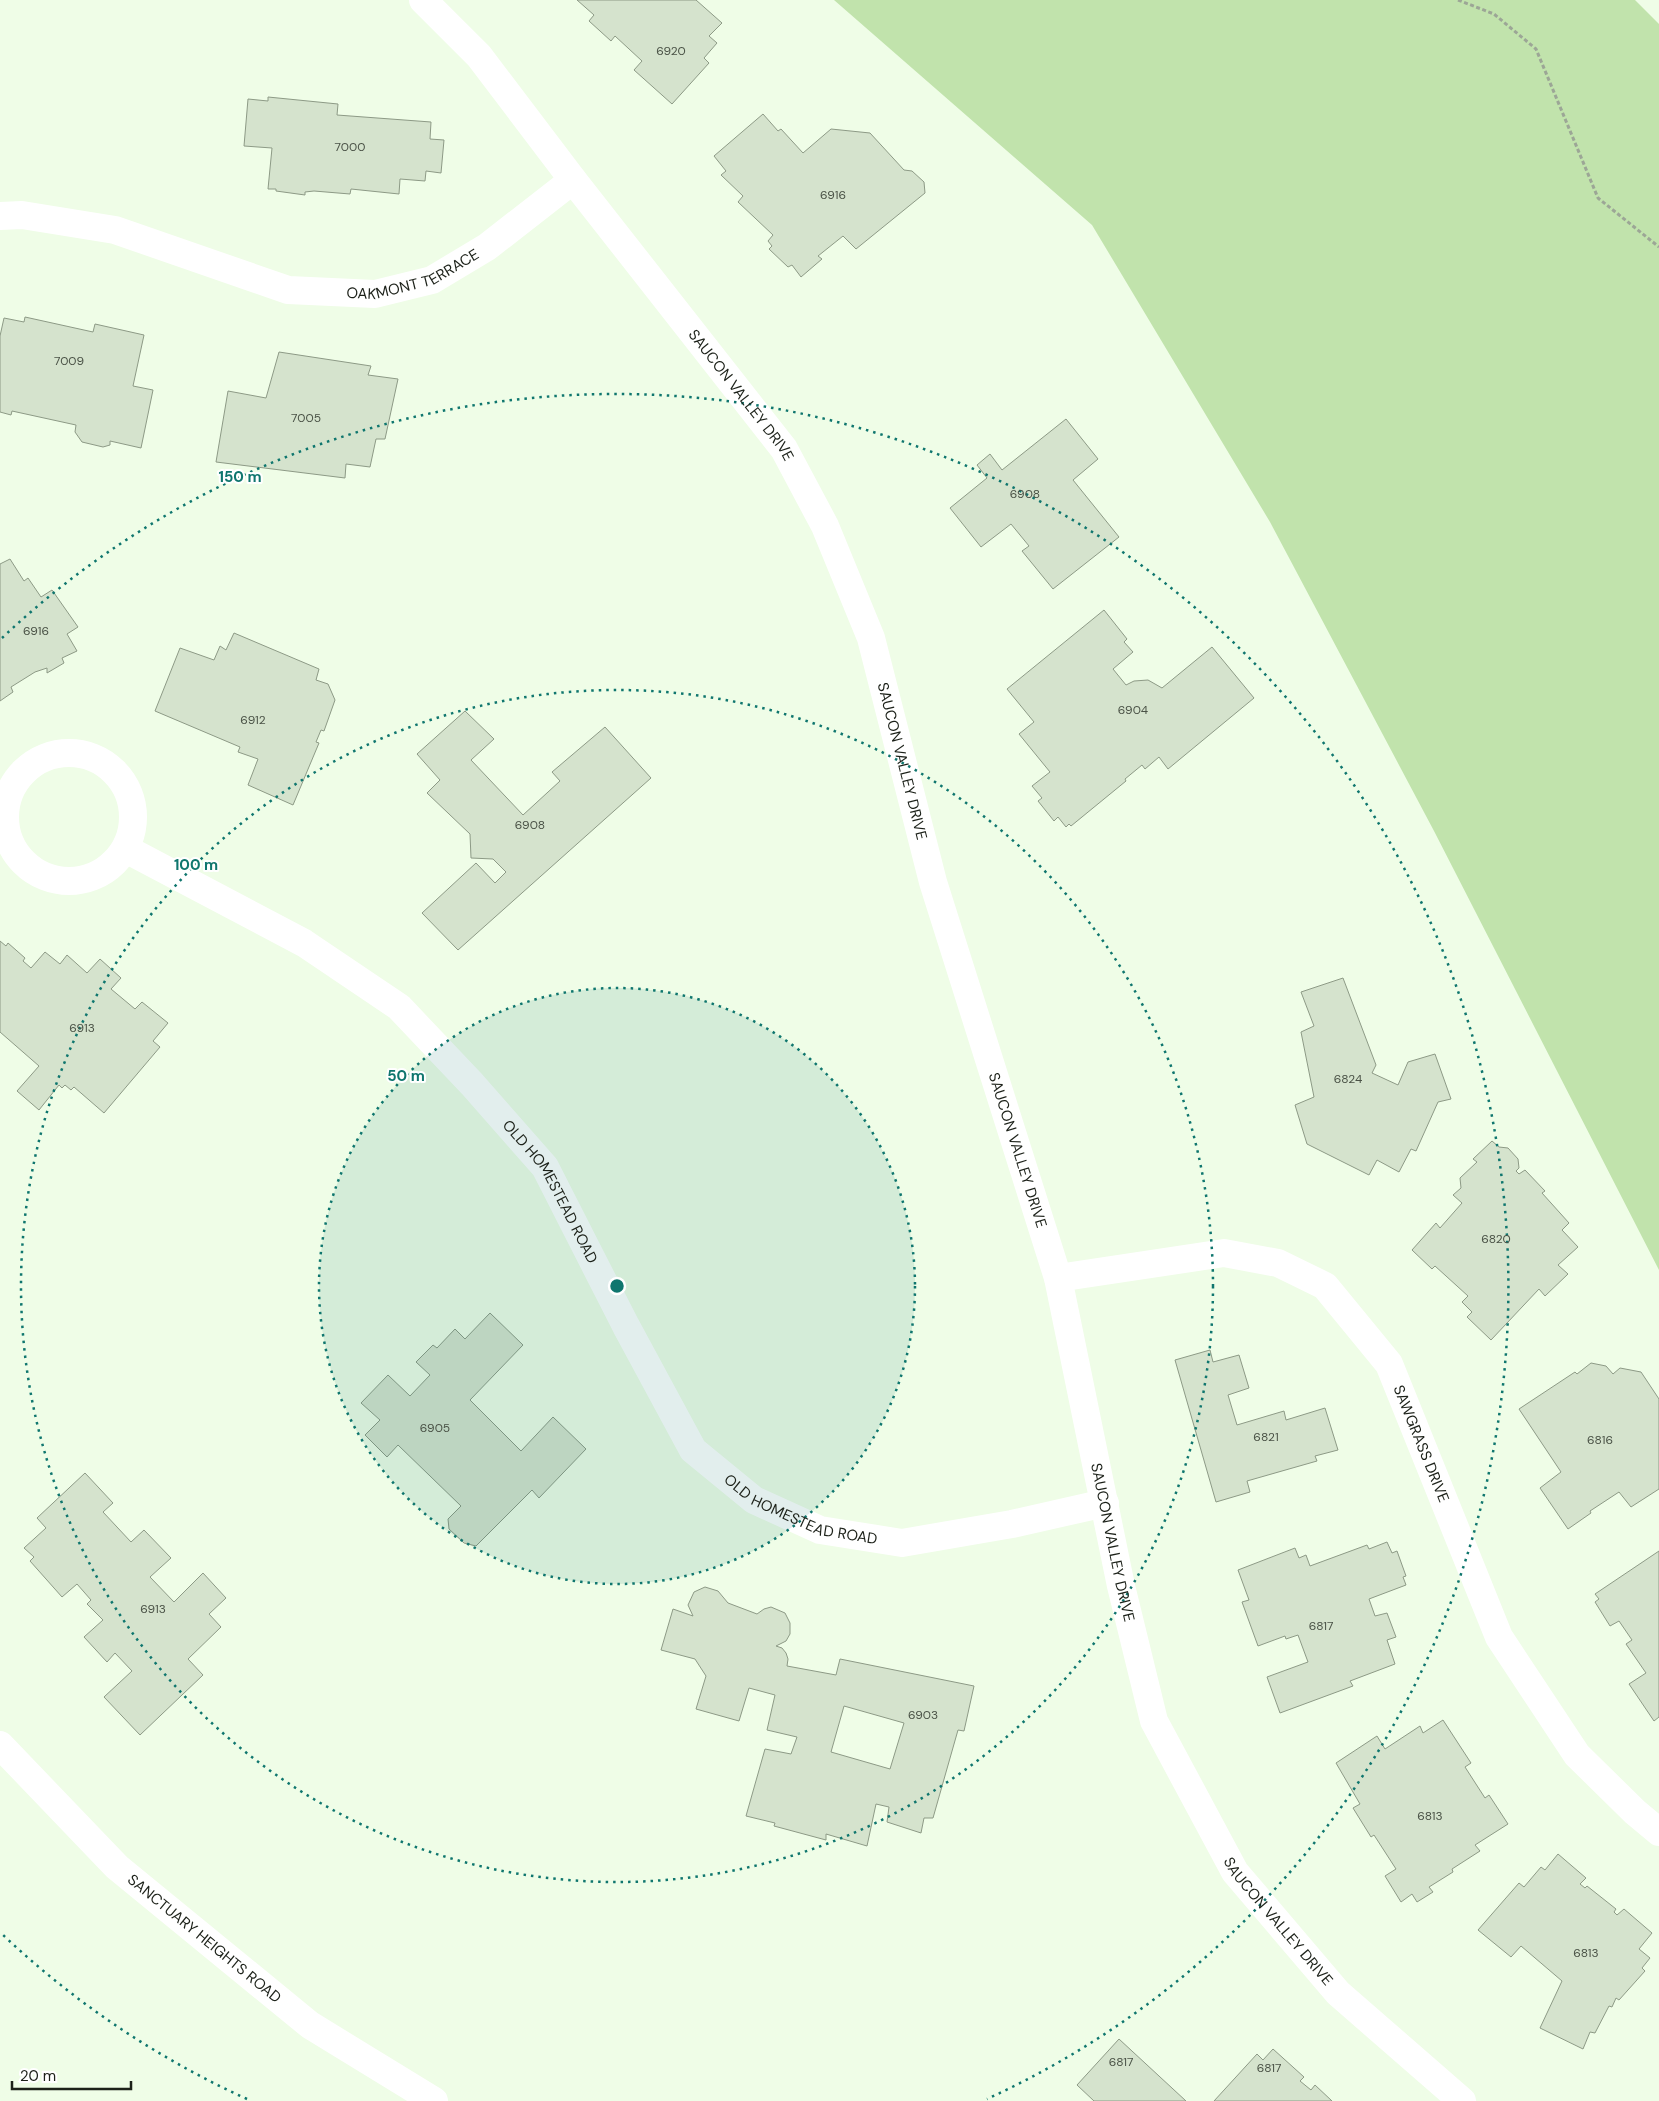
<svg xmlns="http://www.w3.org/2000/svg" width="1659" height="2101" font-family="'DM Sans',sans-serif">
<rect width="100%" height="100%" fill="#effde7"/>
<path fill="#c1e3ac" d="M834,0H1635L1659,24V1270L1434,831L1270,522L1092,225Z"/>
<path fill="#d5e3cd" stroke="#8d9a86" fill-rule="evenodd" d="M577,0H696L722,23L709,36L717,43L704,58L709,63L672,104L634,70L642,61L615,36L611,41L589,21L594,15Z
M268,97L338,104L337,115L431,122L430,139L444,140L441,173L426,171L425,181L400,179L399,194L351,189L350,194L314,191L305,192V195L276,191V189H268L272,148L244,146L248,99L268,101Z
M763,114L778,131L781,129L803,153L831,129L870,133L904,170L912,171L924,182L925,193L856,249L843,236L818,256L822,259L801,277L792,265L788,267L769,249L772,246L768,241L773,235L738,202L743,196L721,175L726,171L714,156Z
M25,317L93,332L95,324L144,335L133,386L153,390L141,448L110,441V445L103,447L82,442L75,432L76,425L12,411L11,415L0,412V336L4,318L24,322Z
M279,352L371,366L368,375L398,379L385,439H376L370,467L346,464L345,478L216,462L228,391L266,398Z
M1066,419L1098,459L1073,480L1119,537L1053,589L1022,551L1029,546L1011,524L981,547L950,508L987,478L977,465L990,454L1002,470Z
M10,559L24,581L28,578L41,597L52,590L78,627L67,634L77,651L62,658L64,663L47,673V668L35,672L11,687L13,692L0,701V564Z
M1104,610L1127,639L1124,642L1133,652L1113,669L1126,685L1134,681L1148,680L1162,688L1212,647L1254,698L1168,769L1159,757L1145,769L1142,765L1125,779L1126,781L1071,826L1069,824L1066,827L1058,817L1054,821L1038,801L1042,798L1032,786L1050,772L1019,734L1034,722L1007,689Z
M234,633L319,669L316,680L328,684L335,700L324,731L321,730L316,742L319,743L293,805L248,785L258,759L238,752L240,747L155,711L180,648L214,660L220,646L226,650Z
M465,711L494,739L471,760L523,815L560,781L552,772L605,727L651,778L458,950L422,913L476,863L495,883L506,872L493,859L471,858L470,834L427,793L440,780L417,754Z
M0,941L6,946L8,943L25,958L23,961L31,968L45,952L60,964L67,955L87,973L100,959L121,978L111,989L135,1009L142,1002L168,1023L153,1041L160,1047L104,1113L74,1087L71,1090L65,1085L62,1088L59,1085L39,1110L17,1091L39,1066L0,1032Z
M1343,978L1376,1065L1372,1073L1398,1085L1408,1062L1435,1054L1451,1099L1438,1102L1416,1151L1411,1149L1399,1172L1377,1160L1369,1175L1307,1144L1295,1105L1314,1097L1301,1032L1314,1026L1301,992Z
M1492,1141L1499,1147L1508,1148L1518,1159L1519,1168L1516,1171L1519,1174L1525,1170L1545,1191L1542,1193L1569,1223L1562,1230L1578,1247L1558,1265L1568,1274L1545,1296L1539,1289L1491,1340L1467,1317L1472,1312L1462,1302L1468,1296L1435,1266L1432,1269L1412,1250L1436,1223L1440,1228L1462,1203L1453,1195L1461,1188L1460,1178L1477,1162L1473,1159Z
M490,1313L523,1345L470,1400L521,1451L553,1417L586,1449L539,1498L532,1490L476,1546L464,1543L449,1529L448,1519L461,1506L398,1445L387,1457L365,1435L380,1420L361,1403L388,1375L410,1396L430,1375L416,1362L433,1345L437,1348L455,1329L465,1339Z
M1210,1350L1213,1362L1239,1355L1249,1388L1228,1395L1237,1425L1284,1411L1286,1420L1325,1408L1338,1450L1315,1456L1317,1461L1247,1481L1250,1492L1216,1502L1175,1360Z
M1591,1363L1606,1366L1613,1374L1620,1368L1641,1372L1659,1399V1489L1631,1507L1619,1492L1590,1511L1591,1513L1568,1529L1540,1488L1561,1472L1519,1409L1575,1372L1577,1374Z
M85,1473L113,1503L103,1512L131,1542L144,1530L171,1558L150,1577L174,1602L203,1573L226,1598L209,1614L221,1627L188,1659L203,1675L140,1735L104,1697L132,1671L115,1653L107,1662L84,1637L103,1620L87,1604L91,1600L77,1584L62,1597L30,1561L34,1557L24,1548L46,1528L37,1518Z
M1387,1542L1392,1553L1397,1551L1406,1576L1403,1577L1406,1585L1369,1599L1375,1616L1387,1613L1396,1637L1387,1640L1395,1664L1350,1681L1353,1686L1280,1713L1267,1677L1308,1662L1298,1635L1286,1639L1285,1636L1258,1646L1242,1602L1249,1600L1238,1570L1295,1548L1299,1558L1306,1555L1310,1566L1367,1545L1369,1549Z
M1659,1551V1717L1654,1721L1629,1684L1646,1673L1626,1644L1632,1640L1619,1621L1610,1626L1595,1602L1599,1599L1595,1594Z
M705,1587L718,1591L728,1603L757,1614L764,1609L771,1607L785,1613L790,1623V1634L786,1641L776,1646L782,1648L786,1653L788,1659L787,1666L836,1675L840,1659L974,1686L964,1731L958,1730L933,1818H924L921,1833L887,1822L889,1807L876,1804L867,1846L826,1834V1840L774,1826L775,1823L746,1816L765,1749L791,1754L797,1737L767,1730L775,1695L749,1688L739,1721L696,1709L706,1676L695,1659L661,1650L673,1609L693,1616L688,1605L694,1592ZM844,1706L904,1723L890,1769L831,1752Z
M1443,1720L1471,1763L1465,1767L1485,1798L1489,1795L1508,1824L1475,1845L1480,1851L1452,1869L1453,1872L1429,1887L1433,1892L1417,1902L1412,1894L1401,1902L1385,1876L1396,1869L1374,1835L1371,1837L1353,1808L1360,1804L1336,1763L1377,1736L1385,1749L1420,1726L1423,1733Z
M1558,1854L1586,1878L1580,1884L1585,1888L1587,1886L1616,1909L1614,1912L1617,1915L1624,1909L1652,1933L1639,1949L1650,1958L1642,1968L1645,1971L1619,2000L1616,1998L1612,2007L1609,2006L1595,2033L1590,2032L1583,2049L1540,2028L1562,1981L1521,1946L1511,1957L1478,1930L1519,1883L1524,1887L1541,1867L1545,1870Z
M1119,2039L1186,2101H1094L1077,2085Z
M1273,2049L1304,2077L1300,2081L1311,2090L1315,2085L1332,2101H1214L1257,2054L1263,2060Z"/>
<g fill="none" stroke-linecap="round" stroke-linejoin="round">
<path stroke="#9ca696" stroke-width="3" stroke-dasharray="4 2.5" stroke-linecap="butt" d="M1458,0L1494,14L1536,49L1598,198L1659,247"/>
<g stroke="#fff" stroke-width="28">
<path id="s1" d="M423,0L479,56L573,180L784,449L825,526L871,638L933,882L1058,1278L1121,1586L1154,1721L1235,1872L1338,1993L1462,2101"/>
<path id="s2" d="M0,216L22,215L115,230L288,290L375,294L432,280L487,247L573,180"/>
<circle cx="69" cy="817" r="64"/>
<path id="s3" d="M126,849L304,943L399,1007L472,1084L545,1167L626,1326L693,1450L754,1500L820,1530L902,1543L1012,1524L1105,1503"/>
<path id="s4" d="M1058,1278L1224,1253L1278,1263L1325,1286L1389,1364L1499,1637L1577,1755L1635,1812L1659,1832"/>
<path id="s5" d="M0,1745L117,1867L310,2025L434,2101"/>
</g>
</g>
<circle cx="617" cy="1286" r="298" fill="#0f766e" fill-opacity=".12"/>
<g fill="none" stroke="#0f766e" stroke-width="2.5" stroke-dasharray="2.5 5">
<circle cx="617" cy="1286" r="298"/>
<circle cx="617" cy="1286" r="596"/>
<path d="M247 2099A893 893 0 0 1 2 1934M2 638A893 893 0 1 1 987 2099"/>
</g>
<g text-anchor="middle" stroke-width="4" stroke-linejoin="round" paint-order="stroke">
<g font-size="12" fill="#4a5246">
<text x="671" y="55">6920</text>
<text x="350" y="151">7000</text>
<text x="833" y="199">6916</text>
<text x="69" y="365">7009</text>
<text x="306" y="422">7005</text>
<text x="1025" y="498">6908</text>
<text x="36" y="635">6916</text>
<text x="1133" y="714">6904</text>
<text x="253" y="724">6912</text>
<text x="530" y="829">6908</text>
<text x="82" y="1032">6913</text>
<text x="1348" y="1083">6824</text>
<text x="1496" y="1243">6820</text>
<text x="435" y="1432">6905</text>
<text x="1266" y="1441">6821</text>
<text x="1600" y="1444">6816</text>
<text x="153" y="1613">6913</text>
<text x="1321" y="1630">6817</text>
<text x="923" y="1719">6903</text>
<text x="1430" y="1820">6813</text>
<text x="1586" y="1957">6813</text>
<text x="1121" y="2066">6817</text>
<text x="1269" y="2072">6817</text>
</g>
<g font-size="15" fill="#1c2119" stroke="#fff">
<text dy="5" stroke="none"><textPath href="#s2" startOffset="428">OAKMONT TERRACE</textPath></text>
<text dy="5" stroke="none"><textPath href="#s1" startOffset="508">SAUCON VALLEY DRIVE</textPath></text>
<text dy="5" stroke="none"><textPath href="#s1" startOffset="912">SAUCON VALLEY DRIVE</textPath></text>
<text dy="5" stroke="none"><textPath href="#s1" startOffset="1318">SAUCON VALLEY DRIVE</textPath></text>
<text dy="5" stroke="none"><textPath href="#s3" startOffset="556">OLD HOMESTEAD ROAD</textPath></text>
<text dy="5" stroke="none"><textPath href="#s4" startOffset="462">SAWGRASS DRIVE</textPath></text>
<text dy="5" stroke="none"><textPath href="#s3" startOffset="978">OLD HOMESTEAD ROAD</textPath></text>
<text dy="5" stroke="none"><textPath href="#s1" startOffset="1722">SAUCON VALLEY DRIVE</textPath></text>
<text dy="5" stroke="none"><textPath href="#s1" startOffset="2142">SAUCON VALLEY DRIVE</textPath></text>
<text dy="5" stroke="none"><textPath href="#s5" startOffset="282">SANCTUARY HEIGHTS ROAD</textPath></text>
</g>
</g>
<circle cx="617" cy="1286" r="8" fill="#0f766e" stroke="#fff" stroke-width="2.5"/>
<g font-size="15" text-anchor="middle" font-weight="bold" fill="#0f766e" stroke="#fff" stroke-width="4" stroke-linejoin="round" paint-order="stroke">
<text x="240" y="482">150 m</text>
<text x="196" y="870">100 m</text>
<text x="406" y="1081">50 m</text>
</g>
<path d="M12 2081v8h119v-8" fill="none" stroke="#1c2119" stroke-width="2.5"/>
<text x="20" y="2081" font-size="15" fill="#1c2119" stroke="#ffffff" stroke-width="4" paint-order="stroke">20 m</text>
</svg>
